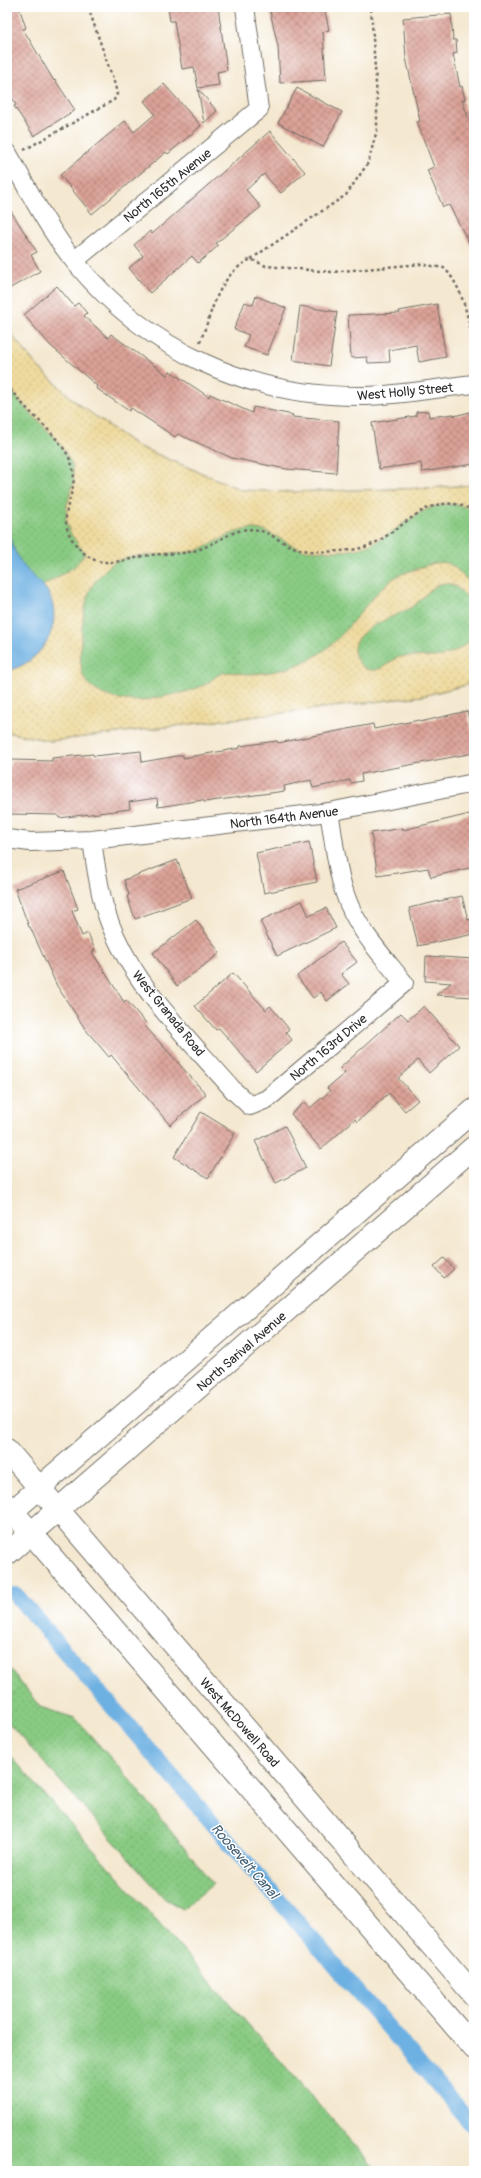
<svg xmlns="http://www.w3.org/2000/svg" width="481" height="2178" font-family="Pangolin,sans-serif">
<defs>
<pattern id="grass-dots" width="8" height="8" patternUnits="userSpaceOnUse"><rect width="8" height="8" fill="#89cb83"/><path d="M2 2h.1M6 6h.1" fill="none" stroke="#76ae71" stroke-width="1.8" stroke-linecap="round"/></pattern>
<pattern id="sand-dots" width="8" height="8" patternUnits="userSpaceOnUse"><rect width="8" height="8" fill="#eeda9e"/><path d="M2 2h.1M6 6h.1" fill="none" stroke="#cb8" stroke-width="1.8" stroke-linecap="round"/></pattern>
<pattern id="building-cross-hatch" width="8" height="8" patternUnits="userSpaceOnUse"><rect width="8" height="8" fill="#dba297"/><path d="M0 0l8 8M0 8l8-8" fill="none" stroke="#b2847b"/></pattern>
</defs>
<rect width="100%" height="100%" fill="#fff"/>
<filter id="ink" filterUnits="userSpaceOnUse"><feTurbulence type="fractalNoise" baseFrequency=".025" numOctaves="2"/><feDisplacementMap in="SourceGraphic" scale="8" xChannelSelector="R" yChannelSelector="G"/><feConvolveMatrix kernelMatrix="1 2 1 2 8 2 1 2 1" color-interpolation-filters="sRGB"/></filter>
<filter id="wash" filterUnits="userSpaceOnUse"><feTurbulence type="fractalNoise" baseFrequency=".012" numOctaves="4" result="noise"/><feDisplacementMap in="SourceGraphic" scale="16" xChannelSelector="R" yChannelSelector="G"/><feGaussianBlur stdDeviation="0.9" result="paint"/><feColorMatrix in="noise" values="0 0 0 0 0 0 0 0 0 0 0 0 0 0 0 0 0 1.4 0 .05"/><feComposite in="paint" operator="in"/></filter>
<g filter="url(#wash)">
<rect width="100%" height="100%" fill="#f4e8d0"/>
<path fill="url(#grass-dots)" stroke="#5a7b57" d="M7,329L37,366L78,404L137,446L242,490L288,492L429,488L474,485V683L422,696L51,741L7,732Z
M7,1665L40,1707L75,1718L126,1775L213,1884L183,1909L165,1899L7,1721Z
M7,1752L378,2171H7Z"/>
<path fill="url(#sand-dots)" stroke="#8c8264" d="M7,329L37,366L78,404L137,446L242,490L288,492L429,488L474,485V511C430,487 403,532 367,546C349,553 325,551 306,550C288,547 274,531 256,529C233,527 215,546 194,551C174,556 128,553 113,563C104,570 95,580 90,590C83,605 76,663 84,678C94,698 131,704 151,699C168,695 189,693 204,685C211,682 215,675 223,673C233,671 241,674 250,674C272,673 291,669 310,659C347,641 362,601 394,578C402,573 411,571 420,568C428,565 437,561 446,563C457,566 463,579 474,584V603C465,597 457,583 445,583C432,584 423,599 413,606C394,619 335,632 360,664C364,669 370,671 376,670C385,668 391,659 400,657C414,654 428,659 442,656C454,654 463,645 474,639V683L422,696L51,741L7,732V671C43,663 69,618 43,586L74,567L85,554L71,534L66,522L67,505L74,481L72,464L59,442L21,403L7,384Z"/>
<path fill="#6db0e2" stroke="#4c6e86" d="M7,528C11,544 17,559 28,571C35,579 44,585 49,594C65,627 40,663 7,671Z"/>
<g fill="none" stroke-linecap="round" stroke-linejoin="round">
<path stroke="#6db0e2" stroke-width="16" d="M16,1595L474,2127"/>
</g>
<g id="blocks">
<path fill="url(#building-cross-hatch)" d="M7,7H19L26,28L23,29L54,81L55,80L75,110L34,136L14,106L16,105L7,89Z
M168,7H218L227,70L217,72L219,85L198,88L194,67L182,69L174,21H170Z
M269,7H324L329,30L323,32L326,80L280,83L278,46Z
M451,14L453,40H456L457,53L453,54L460,87L462,86L465,100H462L474,134V252L449,205L443,207L427,170L434,167L417,122L420,121L406,58L403,18Z
M164,84L201,126L168,154L166,152L92,214L60,175L125,121L134,132L155,114L144,101Z
M297,88L342,112L323,147L278,123Z
M198,89L217,111L204,123Z
M270,131L305,172L281,193L264,174L246,190L261,207L216,243L218,246L198,263L192,256L150,293L129,268L143,256L134,245L150,231L152,234Z
M7,205L37,252L31,255L40,271L7,290Z
M57,286L74,306L78,303L87,313L84,316L108,338L111,334L167,375L170,371L209,397L210,394L252,413L253,407L293,415L292,417L339,421L336,473L286,469L232,458L178,434L175,437L131,408L129,411L96,388L97,386L50,345L24,315Z
M256,296L286,308L267,355L244,347L249,335L234,329L245,302L253,305Z
M437,304L446,357L419,362L416,345L389,350L390,362L368,363L367,357L351,358L348,315L400,313L399,311Z
M300,306L337,312L329,366L293,360Z
M428,411L429,417L454,414V416L474,411V464L422,472L421,463L379,469L372,423L416,416V412Z
M467,711L474,739V753L361,774L362,781L351,783L350,780L313,788L311,780L284,786L285,791L204,802L203,800L158,807L157,798L129,802L130,809L59,818L58,815L8,814L7,766H10L11,760L52,761V758L93,754L94,756L141,751L142,762L183,755V758L240,748V746L277,741L278,743L373,724L374,729L419,720L420,722Z
M474,813V867L431,877L428,868L378,876L371,833L403,828V830Z
M309,842L317,882L264,893L256,853Z
M177,860L192,898L135,919L127,896L129,895L124,880Z
M64,871L78,909L72,911L82,936L88,933L95,950L92,952L124,1002L126,1000L147,1024L145,1026L206,1094L170,1125L111,1055L109,1057L86,1030L57,986L30,927H29L15,889Z
M462,896L468,920L474,919V934L418,946L409,908Z
M302,901L309,916L326,908L336,928L277,956L260,921Z
M196,920L220,953L177,986L153,953Z
M341,942L357,962L341,974L349,984L327,1001L321,992L313,998L297,976Z
M426,956L474,959V997L436,995L451,983L425,981Z
M233,973L266,1010L270,1006L289,1029L286,1032L292,1040L256,1071L219,1028L216,1030L195,1006Z
M424,1006L459,1046L429,1073L418,1060L398,1078L418,1100L405,1111L389,1093L357,1122L355,1119L321,1149L291,1114L305,1102L310,1108L330,1091L327,1088L345,1073L340,1068L401,1013L408,1020Z
M201,1112L235,1133L208,1178L174,1157Z
M285,1126L306,1168L276,1183L255,1141Z
M444,1258L454,1269L444,1278L434,1267Z"/>
</g>
</g>
<g filter="url(#ink)">
<use href="#blocks" fill-opacity="0" stroke="#716d65" stroke-width="1"/>
<g fill="none" stroke-linecap="round" stroke-linejoin="round">
<defs>
<path id="minor" d="M7,152C28,189 48,229 75,262C148,351 250,398 366,396C402,395 438,388 474,384
M74,261L259,109L245,7
M7,839L30,842L92,840L329,812L474,783
M92,840C95,862 98,884 104,906C126,980 185,1034 234,1091L250,1106L267,1099L404,983C382,955 356,928 345,894C336,868 334,839 329,812"/>
<path id="major" d="M7,1450L474,1995
M7,1505L474,2048
M7,1516L474,1110
M7,1554L474,1147"/>
</defs>
<use href="#minor" stroke="#716d65" stroke-width="20"/>
<use href="#major" stroke="#716d65" stroke-width="24"/>
<path stroke="#716d65" stroke-width="2.5" stroke-dasharray="3 3" stroke-linecap="butt" d="M24,150L114,100L117,94L115,85L88,7
M251,259L346,195L368,163L377,130V99L371,7
M200,342C213,311 217,276 251,259L266,266L331,272L421,264L444,268C464,288 468,320 474,346
M7,384C24,412 63,436 72,465C82,498 45,518 85,554C91,559 98,562 105,562C120,563 136,557 151,555C167,553 184,555 200,549C214,544 227,534 242,530C265,525 278,543 299,549C314,553 345,552 361,548C400,539 426,484 474,511"/>
<use href="#minor" stroke="#fff" stroke-width="18"/>
<use href="#major" stroke="#fff" stroke-width="22"/>
</g>
</g>
<g text-anchor="middle" stroke-width="3" stroke-linejoin="round" paint-order="stroke">
<g font-size="13" fill="#2b2b2b" stroke="#fff">
<text transform="translate(167 185) rotate(-39)" y="5">North 165th Avenue</text>
<text transform="translate(405 391) rotate(-5)" y="5">West Holly Street</text>
<text transform="translate(284 817) rotate(-7)" y="5">North 164th Avenue</text>
<text transform="translate(169 1013) rotate(51)" y="5">West Granada Road</text>
<text transform="translate(328 1047) rotate(-40)" y="5">North 163rd Drive</text>
<text transform="translate(241 1351) rotate(-41)" y="5">North Sarival Avenue</text>
<text transform="translate(240 1722) rotate(49)" y="5">West McDowell Road</text>
</g>
<g font-size="14" font-style="italic" fill="#456074" stroke="#fff">
<text transform="translate(245 1861) rotate(49)" y="5">Roosevelt Canal</text>
</g>
</g>
<rect width="481" height="2178" fill="none" stroke="#fff" stroke-width="24"/>
</svg>
